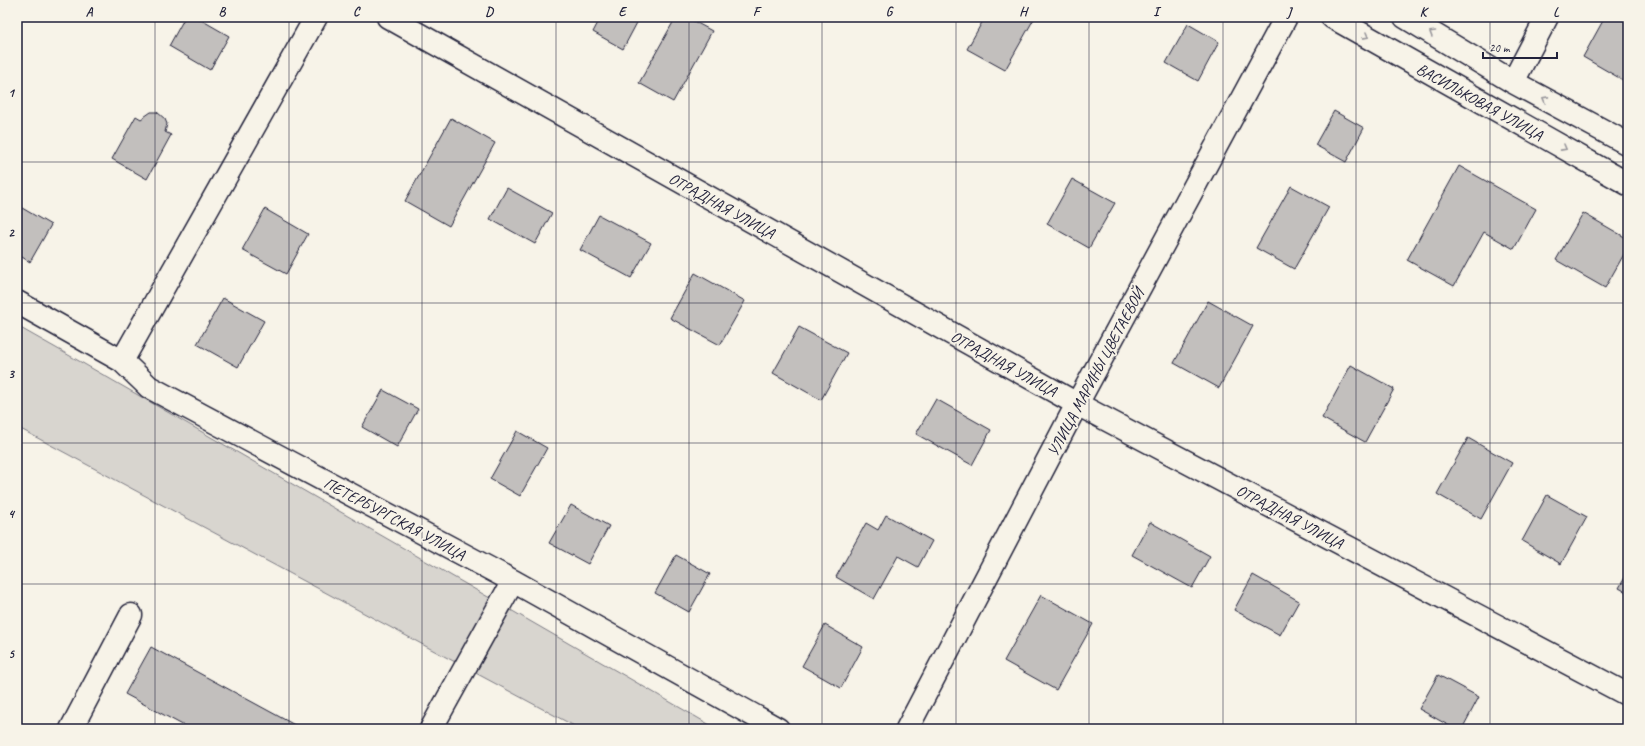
<svg xmlns="http://www.w3.org/2000/svg" width="1645" height="746" font-family="Caveat,sans-serif">
<rect width="100%" height="100%" fill="#f7f3e8"/>
<filter id="ink" filterUnits="userSpaceOnUse"><feTurbulence type="fractalNoise" baseFrequency=".025" numOctaves="2"/><feDisplacementMap in="SourceGraphic" scale="8" xChannelSelector="R" yChannelSelector="G"/><feConvolveMatrix kernelMatrix="1 2 1 2 8 2 1 2 1" color-interpolation-filters="sRGB"/></filter>
<g filter="url(#ink)">
<path fill="#d8d5cf" stroke="#7d7c85" d="M17,326L79,361L717,729H580L17,427Z"/>
<path fill="#c2bfbd" stroke="#22223b" d="M185,17H196L229,36L210,70L169,46Z
M601,17H640L623,49L593,32Z
M676,17H686L712,31L673,102L639,83Z
M985,17H1035L1005,70L967,49Z
M1605,17H1617L1628,23V83L1583,57Z
M1188,24L1219,42L1198,81L1166,63Z
M1334,111L1364,128L1346,162L1315,145Z
M151,112H157L165,119L167,124L165,132L171,135L147,179L112,159L136,116L141,119Z
M451,118L495,143L449,226L405,201Z
M1459,166L1536,209L1514,249L1484,232L1454,286L1407,260Z
M1072,179L1115,203L1089,248L1047,224Z
M1291,186L1329,207L1294,269L1256,248Z
M507,188L552,213L535,244L490,219Z
M17,205L51,225L30,262L17,254Z
M265,209L308,234L286,274L242,250Z
M1583,213L1628,239V247L1605,288L1556,260Z
M599,215L651,243L631,278L580,250Z
M695,273L745,301L720,345L670,318Z
M223,298L264,321L238,367L197,344Z
M1208,301L1253,326L1219,388L1174,363Z
M799,327L847,353L821,400L773,373Z
M1351,365L1394,389L1365,442L1322,418Z
M383,390L418,409L397,447L362,427Z
M936,399L991,430L972,465L916,434Z
M517,431L547,448L520,496L490,479Z
M1468,438L1512,463L1481,519L1437,494Z
M1547,495L1587,517L1561,564L1522,541Z
M571,505L609,526L588,564L549,543Z
M886,515L932,541L918,567L898,556L874,599L836,577L866,523L878,530Z
M1150,522L1210,556L1192,588L1132,555Z
M676,555L710,574L689,612L655,593Z
M1628,572V593L1619,588Z
M1253,575L1299,601L1280,635L1234,610Z
M1041,595L1093,624L1056,690L1004,661Z
M825,625L863,647L841,688L802,666Z
M151,647L302,729H190L125,694Z
M1438,675L1479,697L1462,729H1455L1419,709Z"/>
<g fill="none" stroke-linecap="round" stroke-linejoin="round">
<defs>
<path id="minor" d="M388,17L1077,404L1628,695
M1332,17L1628,184
M1405,17L1513,82L1628,144
M1513,82L1547,17
M17,302L122,361L149,387L513,581L778,729
M122,361L316,17
M71,729L131,615
M431,729L513,581
M907,729L1077,404L1286,17"/>
</defs>
<use href="#minor" stroke="#22223b" stroke-width="25"/>
<use href="#minor" stroke="#f7f3e8" stroke-width="22"/>
</g>
<defs><path id="oneway-chevron" d="M-2-3.5L2.5 0L-2 3.5" fill="none" stroke-width="1.6" stroke-linecap="round" stroke-linejoin="round"/></defs>
<g stroke="#97959a">
<use href="#oneway-chevron" transform="translate(1432 33) rotate(-149)"/>
<use href="#oneway-chevron" transform="translate(1366 36) rotate(29)"/>
<use href="#oneway-chevron" transform="translate(1545 99) rotate(-151)"/>
<use href="#oneway-chevron" transform="translate(1564 148) rotate(29)"/>
</g>
</g>
<path fill="none" stroke="#22223b" stroke-width="1" stroke-opacity="0.55" d="M155,17V729M289,17V729M422,17V729M556,17V729M689,17V729M822,17V729M956,17V729M1089,17V729M1223,17V729M1356,17V729M1490,17V729M17,162H1628M17,303H1628M17,443H1628M17,584H1628"/>
<g text-anchor="middle" stroke-width="3.5" stroke-linejoin="round" paint-order="stroke">
<g font-size="16" fill="#22223b" stroke="#f7f3e8">
<text transform="translate(1480 101) rotate(29)" y="6">ВАСИЛЬКОВАЯ УЛИЦА</text>
<text transform="translate(722 205) rotate(29)" y="6">ОТРАДНАЯ УЛИЦА</text>
<text transform="translate(1004 363) rotate(29)" y="6">ОТРАДНАЯ УЛИЦА</text>
<text transform="translate(1095 372) rotate(-62)" y="6">УЛИЦА МАРИНЫ ЦВЕТАЕВОЙ</text>
<text transform="translate(1290 516) rotate(28)" y="6">ОТРАДНАЯ УЛИЦА</text>
<text transform="translate(395 518) rotate(28)" y="6">ПЕТЕРБУРГСКАЯ УЛИЦА</text>
</g>
</g>
<rect width="1645" height="746" fill="none" stroke="#f7f3e8" stroke-width="44"/>
<path d="M1483 52v6h74v-6" fill="none" stroke="#22223b" stroke-width="2"/>
<text x="1489" y="52" font-size="12" fill="#22223b" stroke="#f7f3e8" stroke-width="3" paint-order="stroke">20 m</text>
<rect x="22" y="22" width="1601" height="702" fill="none" stroke="#22223b" stroke-width="1.5"/>
<g font-size="13" text-anchor="middle" font-weight="bold" fill="#22223b">
<text x="89" y="16">A</text>
<text x="222" y="16">B</text>
<text x="356" y="16">C</text>
<text x="489" y="16">D</text>
<text x="622" y="16">E</text>
<text x="756" y="16">F</text>
<text x="889" y="16">G</text>
<text x="1023" y="16">H</text>
<text x="1156" y="16">I</text>
<text x="1289" y="16">J</text>
<text x="1423" y="16">K</text>
<text x="1556" y="16">L</text>
<text x="11" y="97">1</text>
<text x="11" y="237">2</text>
<text x="11" y="378">3</text>
<text x="11" y="518">4</text>
<text x="11" y="658">5</text>
</g>
</svg>
